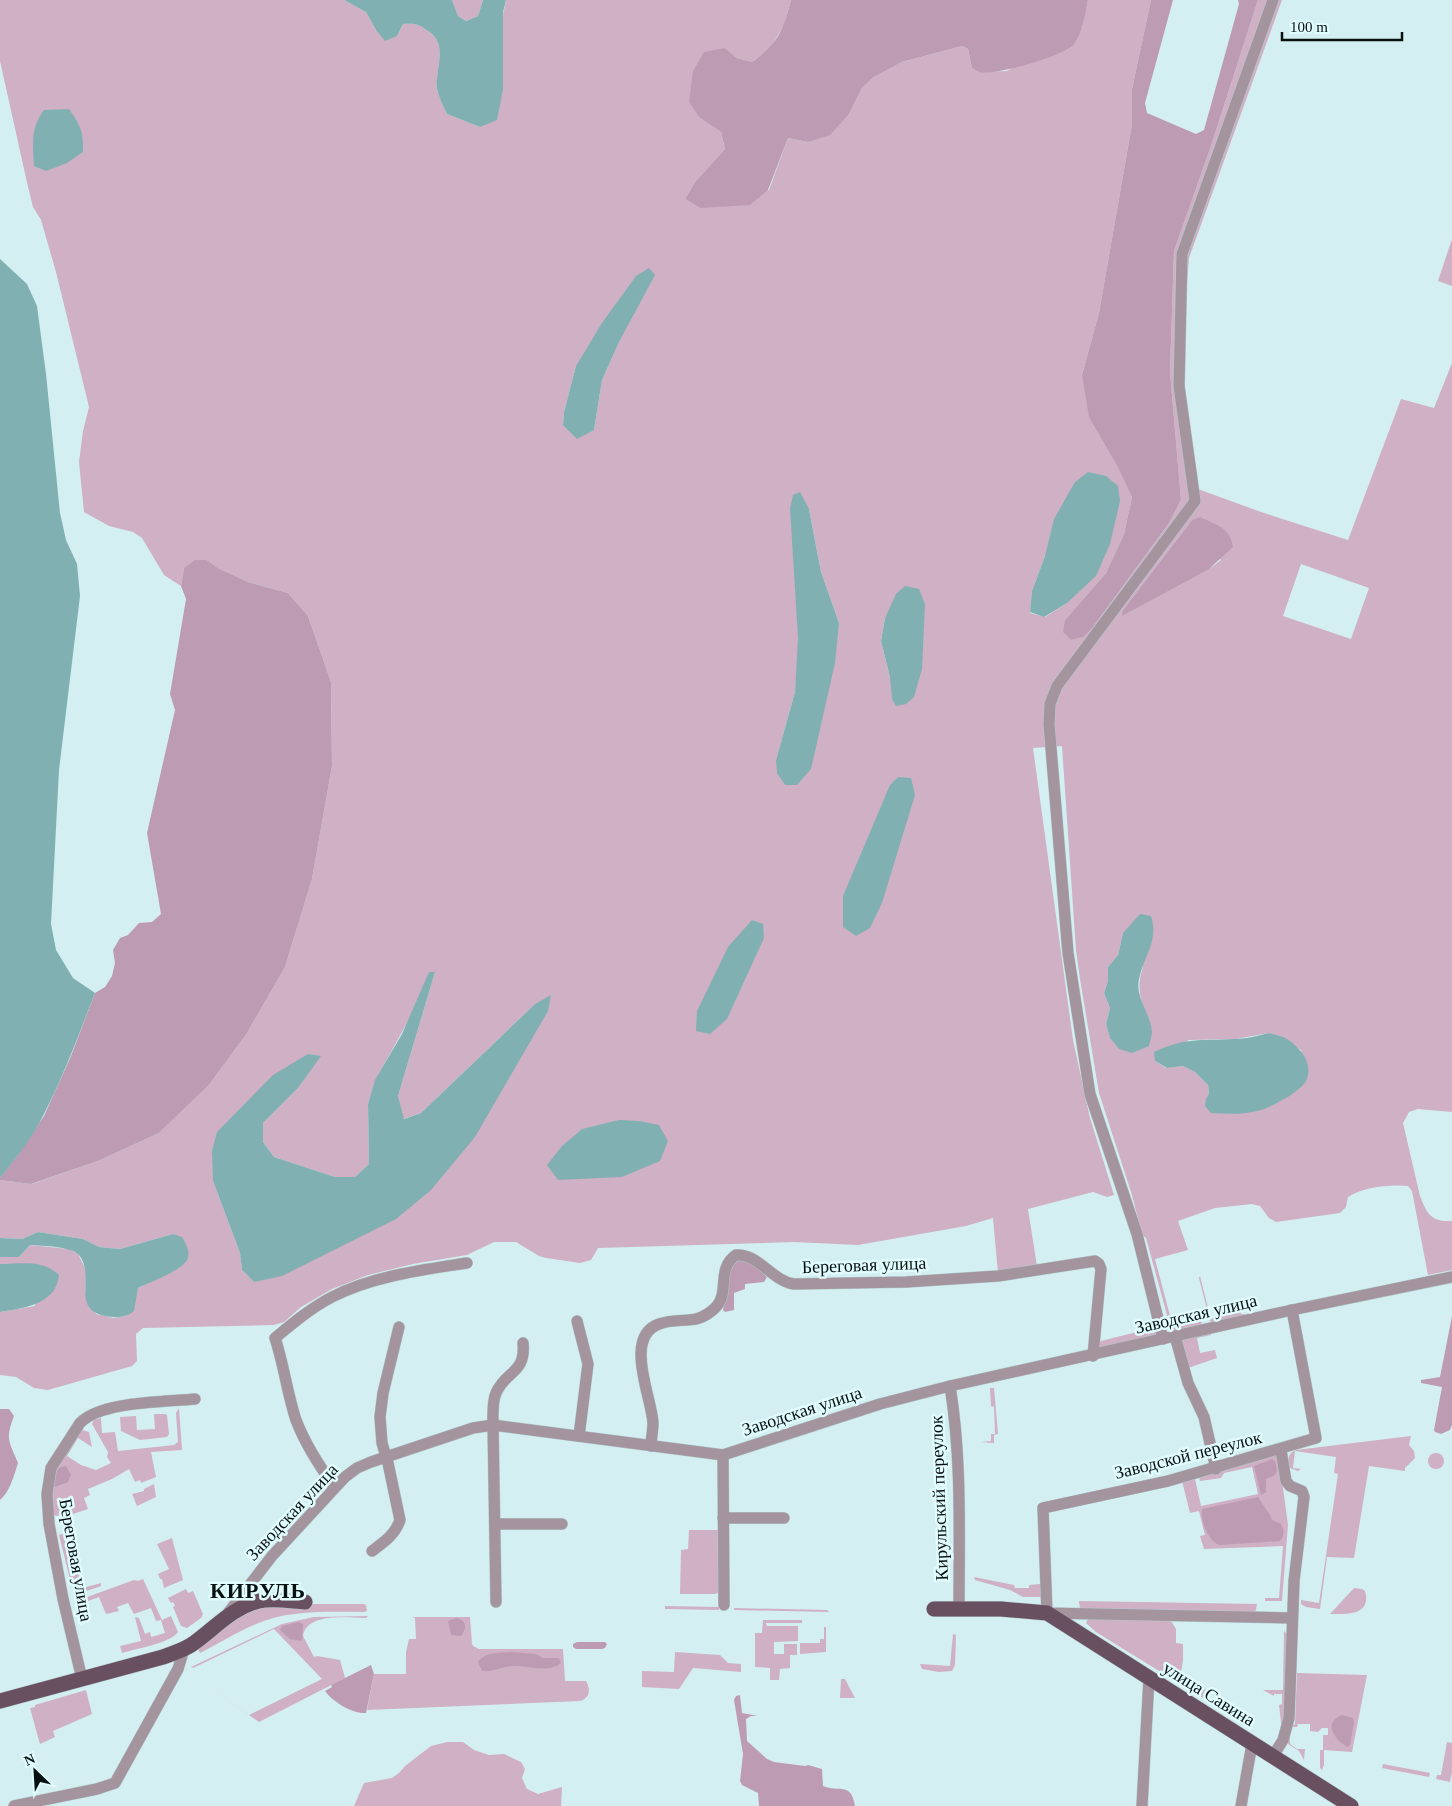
<svg xmlns="http://www.w3.org/2000/svg" width="1452" height="1806" font-family="Georgia,serif">
  <style>
    .green { fill: #cfb0c5; fill-rule: evenodd }
    .forest { fill: #bd9cb3 }
    .water { fill: #81b0b3 }
    .lines { fill: none; stroke-linecap: round; stroke-linejoin: round }
    .minor-casing { stroke: #b3cbcd; stroke-width: 12 }
    .major-casing { stroke: #b3cbcd; stroke-width: 16 }
    .minor { stroke: #a3949e; stroke-width: 11 }
    .major { stroke: #695061; stroke-width: 15 }
    .labels { text-anchor: middle; stroke-width: 5; stroke-linejoin: round; paint-order: stroke }
    .street-label { font-size: 18px; fill: #081112; stroke: #e1fcfe }
    .district-label { font-size: 22px; font-weight: bold; letter-spacing: 1px; fill: #081112; stroke: #e1fcfe }
  </style>
  <rect width="100%" height="100%" fill="#d4eff1"/>
  <g class="green">
    <path d="M 0,0 L 344,0 L 366,12 L 376,30 L 397,36 L 403,24 C 414,23 418,24 428,31 C 449,44 435,69 437,89 C 439,98 443,106 447,114 L 480,127 L 506,0 L 791,0 L 784,25 L 770,49 L 752,62 L 737,58 L 725,48 L 700,118 L 721,132 L 725,149 L 695,182 L 685,199 L 700,208 L 769,190 L 788,138 L 808,142 L 849,114 L 862,88 L 874,77 L 902,62 L 962,46 L 968,49 L 972,68 L 979,72 L 1007,71 L 1082,28 L 1088,0 L 1151,0 L 1132,89 L 1132,124 L 1099,313 L 1082,375 L 1132,497 L 1124,534 L 1106,573 L 1065,620 L 1093,627 L 1169,523 L 1181,500 L 1170,372 L 1174,251 L 1211,146 L 1258,0 L 1282,0 L 1189,258 L 1181,362 L 1198,489 L 1261,512 L 1348,540 L 1401,399 L 1434,408 L 1452,363 L 1452,1112 L 1418,1109 L 1409,1112 L 1403,1123 L 1420,1196 C 1427,1214 1431,1222 1452,1221 L 1452,1270 L 1428,1275 L 1412,1191 L 1408,1186 C 1390,1184 1363,1187 1348,1197 L 1346,1207 L 1340,1213 L 1276,1222 L 1269,1218 L 1260,1206 L 1252,1204 L 1215,1208 L 1178,1221 L 1188,1250 L 1155,1259 L 1173,1327 L 1201,1321 L 1202,1323 L 1199,1326 L 1176,1331 L 1170,1326 L 1146,1238 L 1142,1235 L 1132,1195 L 1099,1093 L 1080,979 L 1076,950 L 1062,746 L 1033,748 L 1073,1040 L 1090,1118 L 1114,1195 L 1107,1197 L 1093,1192 L 1028,1209 L 1037,1266 L 998,1273 L 993,1218 L 966,1226 L 858,1245 L 794,1242 L 598,1248 L 591,1260 L 580,1263 L 546,1258 L 539,1256 L 516,1242 L 494,1242 L 467,1255 L 413,1264 L 368,1275 L 332,1289 L 301,1307 L 284,1322 L 274,1325 L 143,1328 L 136,1334 L 137,1361 L 132,1366 L 48,1390 L 34,1388 L 16,1377 L 0,1375 L 0,1312 L 35,1306 L 36,1264 L 0,1264 L 0,1257 L 19,1257 L 30,1245 L 69,1249 L 78,1254 L 86,1270 L 85,1292 L 96,1314 L 114,1318 L 126,1316 L 138,1288 L 180,1267 L 173,1234 L 120,1249 L 99,1247 L 83,1239 L 38,1232 L 22,1239 L 0,1238 L 0,1180 L 32,1184 L 98,1161 L 159,1133 L 209,1085 L 247,1033 L 285,967 L 312,879 L 332,766 L 331,682 L 308,616 L 288,593 L 248,582 L 218,568 L 207,560 L 184,568 L 181,586 L 164,575 L 142,538 L 133,532 L 109,526 L 84,512 L 79,462 L 83,431 L 89,407 L 56,272 L 41,220 L 33,207 L 28,187 L 0,61 ZM 620,340 L 602,380 L 594,430 L 563,425 L 564,412 L 576,366 ZM 809,509 L 821,572 L 839,623 L 776,760 L 795,692 ZM 1192,520 L 1221,560 L 1208,570 L 1123,615 L 1123,610 ZM 1045,556 L 1067,603 L 1045,617 L 1030,613 L 1032,591 ZM 1301,564 L 1369,588 L 1351,639 L 1283,616 ZM 885,618 L 892,699 L 890,677 L 881,641 ZM 1123,933 L 1143,967 C 1134,991 1144,1007 1152,1031 L 1110,1038 L 1106,1024 L 1110,1008 L 1104,993 L 1108,981 L 1108,967 L 1118,955 ZM 435,972 L 398,1096 L 403,1119 L 421,1113 L 535,1004 L 551,996 L 254,1282 L 242,1270 L 240,1253 L 213,1181 L 320,1056 L 298,1088 L 263,1123 L 263,1142 L 274,1157 L 335,1177 L 354,1178 L 369,1164 L 368,1104 L 375,1081 ZM 1269,1033 L 1286,1039 L 1302,1051 L 1209,1094 L 1208,1085 L 1195,1072 L 1183,1066 L 1166,1068 L 1155,1061 L 1189,1040 L 1236,1039 Z"/>
    <polygon points="452,0 483,0 478,16 466,21 458,16"/>
    <polygon points="1452,239 1452,286 1438,281"/>
    <polygon points="1200,1276 1210,1316 1212,1318 1232,1313 1234,1306 1239,1304 1241,1314 1244,1314 1244,1316 1213,1323 1210,1321 1199,1278"/>
    <polygon points="1155,1326 1156,1333 1154,1336 1101,1348 1097,1342 1153,1328"/>
    <polygon points="1211,1332 1211,1335 1197,1338 1200,1353 1215,1350 1217,1358 1188,1368 1182,1342 1182,1339"/>
    <polygon points="990,1388 994,1388 998,1434 994,1435 994,1443 981,1442 991,1441 991,1434 995,1434 994,1407 991,1406"/>
    <polygon points="179,1408 182,1450 151,1452 156,1477 141,1483 140,1480 135,1482 129,1469 112,1479 88,1489 90,1495 84,1498 88,1509 64,1517 63,1515 56,1516 52,1514 52,1477 82,1430 89,1432 92,1447 78,1438 67,1456 81,1465 96,1470 111,1463 107,1457 108,1452 92,1424 94,1420 101,1418 102,1433 115,1432 118,1451 174,1445 178,1442 176,1413"/>
    <polygon points="154,1414 165,1414 167,1415 169,1434 167,1437 140,1440 121,1431 120,1417 136,1416 137,1430 155,1429"/>
    <path d="M 1411,1436 L 1409,1445 L 1414,1451 L 1415,1458 L 1405,1468 L 1405,1471 L 1369,1466 L 1354,1558 L 1327,1557 L 1320,1609 L 1306,1607 L 1301,1604 L 1301,1600 L 1319,1603 L 1338,1474 L 1334,1473 L 1336,1457 L 1295,1451 L 1293,1468 L 1301,1469 L 1298,1471 L 1290,1468 C 1288,1459 1287,1454 1296,1450 Z"/>
    <circle cx="1436" cy="1461" r="8"/>
    <polygon points="1277,1454 1279,1458 1288,1525 1282,1601 1265,1601 1265,1598 1279,1598 1283,1546 1204,1549 1200,1536 1205,1535 1199,1511 1190,1513 1182,1481 1195,1479 1201,1506 1258,1494 1252,1467 1224,1473 1221,1478 1200,1481 1199,1477"/>
    <polygon points="154,1484 156,1497 137,1506 132,1494 144,1491 144,1489"/>
    <polygon points="689,1530 719,1530 719,1588 718,1593 715,1594 680,1594 681,1550 688,1549"/>
    <path d="M 67,1532 L 83,1588 L 101,1583 L 101,1586 C 89,1590 79,1596 71,1583 L 59,1535 Z"/>
    <polygon points="172,1538 183,1580 164,1588 162,1579 160,1579 158,1574 169,1569 157,1544"/>
    <polygon points="974,1577 1014,1585 1015,1588 1029,1588 1029,1585 1040,1584 1041,1597 1023,1597 1010,1590 975,1580"/>
    <path d="M 143,1579 L 162,1620 L 171,1616 L 178,1632 C 171,1643 135,1649 122,1653 L 120,1646 L 141,1641 L 135,1617 L 139,1618 L 145,1634 L 150,1632 L 151,1637 L 165,1633 L 161,1620 L 156,1621 L 151,1608 L 134,1614 L 128,1603 L 117,1607 L 119,1611 L 106,1614 L 99,1597 L 83,1603 L 84,1615 L 80,1617 L 77,1614 L 76,1602 L 79,1600 L 134,1580 L 138,1581 Z"/>
    <path d="M 1354,1588 L 1362,1589 L 1365,1591 C 1372,1616 1346,1614 1330,1614 Z"/>
    <polygon points="186,1589 188,1593 193,1591 203,1614 201,1618 187,1628 181,1626 173,1607 175,1606 173,1602 171,1603 168,1598"/>
    <polygon points="1079,1601 1257,1604 1256,1610 1254,1613 1080,1609"/>
    <path d="M 306,1604 L 364,1604 L 366,1605 L 367,1611 L 364,1612 C 332,1612 298,1610 267,1620 C 247,1626 220,1643 200,1653 L 196,1644 L 249,1609 Z"/>
    <polygon points="665,1606 719,1607 719,1610 665,1609"/>
    <polygon points="734,1608 827,1610 829,1612 734,1610"/>
    <path d="M 368,1616 L 366,1618 C 348,1618 307,1612 303,1636 L 314,1657 L 317,1656 L 340,1660 L 345,1678 L 259,1722 L 187,1672 L 249,1715 L 322,1679 L 274,1629 L 193,1668 L 191,1667 L 282,1624 L 314,1617 Z"/>
    <path d="M 412,1617 L 470,1617 L 472,1644 L 473,1646 L 479,1649 L 563,1649 L 565,1681 L 586,1681 C 591,1689 590,1698 580,1701 L 367,1710 L 374,1674 L 406,1674 L 406,1652 L 409,1639 L 416,1639 L 415,1618 Z"/>
    <polygon points="1088,1619 1171,1621 1176,1629 1176,1643 1183,1644 1183,1661 1179,1682 1199,1689 1211,1690 1206,1698 1201,1697 1096,1632 1086,1623"/>
    <polygon points="763,1620 802,1620 802,1623 766,1623 767,1626 798,1626 798,1641 774,1642 774,1654 784,1654 784,1644 797,1644 797,1655 790,1655 790,1668 780,1669 779,1680 770,1680 770,1668 755,1667 755,1633 762,1633"/>
    <polygon points="824,1627 826,1627 826,1652 800,1654 800,1643 820,1643 820,1639 824,1639"/>
    <polygon points="1284,1631 1287,1634 1283,1724 1281,1723 1279,1705 1282,1704 1282,1694 1274,1694 1274,1696 1263,1690 1283,1690"/>
    <polygon points="953,1634 956,1635 955,1665 952,1671 939,1672 922,1669 920,1664 950,1666"/>
    <polygon points="675,1652 720,1655 728,1663 741,1664 741,1672 693,1668 679,1689 642,1687 642,1671 674,1672"/>
    <polygon points="1297,1673 1367,1675 1352,1752 1324,1750 1324,1765 1322,1770 1320,1768 1320,1750 1323,1750 1323,1735 1328,1735 1328,1728 1322,1728 1318,1732 1310,1731 1310,1724 1298,1724 1297,1727 1290,1727 1290,1744 1297,1749 1305,1749 1304,1760 1299,1751 1288,1744 1288,1728 1295,1724"/>
    <polygon points="841,1679 845,1679 855,1698 840,1698"/>
    <polygon points="86,1690 92,1714 53,1731 55,1737 40,1744 30,1708 35,1707 35,1705"/>
    <polygon points="447,1742 463,1742 474,1750 489,1755 504,1754 521,1762 525,1769 522,1778 527,1789 538,1794 562,1787 561,1806 354,1806 364,1783 392,1778 399,1773 405,1766 431,1746"/>
    <polygon points="1447,1742 1452,1743 1452,1772 1450,1782 1436,1779 1437,1775 1441,1775"/>
    <polygon points="1383,1764 1430,1773 1429,1777 1382,1768"/>
  </g>
  <g class="forest">
    <path d="M 791,0 L 1088,0 C 1085,15 1083,31 1074,44 C 1065,56 994,76 979,72 C 977,71 975,70 972,68 L 968,49 L 962,46 L 902,62 L 874,77 L 862,88 L 849,114 L 830,135 L 808,142 L 788,138 L 768,190 L 750,205 L 700,208 L 685,199 L 695,182 L 725,149 L 721,132 L 700,118 L 689,102 L 693,71 L 704,52 L 725,48 L 737,58 L 752,62 C 779,43 783,30 791,0 Z"/>
    <polygon points="1151,0 1173,0 1145,103 1147,113 1196,134 1204,130 1239,4 1238,0 1258,0 1211,146 1174,251 1170,372 1181,500 1169,523 1093,627 1083,637 1071,640 1063,632 1065,620 1106,573 1124,534 1132,497 1118,467 1089,417 1082,375 1099,313 1132,124 1132,89"/>
    <path d="M 1200,517 C 1216,525 1230,527 1233,547 L 1208,570 L 1122,616 L 1123,610 L 1192,520 Z"/>
    <polygon points="195,560 207,560 218,568 248,582 288,593 308,616 331,682 332,766 312,879 285,967 247,1033 209,1085 159,1133 98,1161 31,1184 0,1180 0,1178 17,1156 44,1116 71,1056 95,993 105,987 112,976 115,963 113,950 120,938 128,935 139,923 152,922 161,914 147,833 175,710 170,694 186,599 181,586 184,568"/>
    <polygon points="735,1259 749,1261 767,1277 764,1282 745,1284 745,1289 734,1293 734,1310 725,1312 723,1310 728,1282 727,1279"/>
    <polygon points="1452,1316 1452,1425 1450,1430 1441,1434 1435,1432 1434,1430 1442,1387 1421,1383 1421,1380 1440,1377"/>
    <path d="M 0,1409 L 9,1409 L 14,1416 C 5,1439 9,1441 18,1463 C 14,1475 10,1492 0,1500 Z"/>
    <polygon points="1272,1459 1275,1461 1277,1470 1275,1475 1266,1479 1266,1492 1261,1495 1254,1466"/>
    <path d="M 66,1466 L 71,1475 L 68,1482 L 55,1487 L 52,1483 C 54,1475 57,1466 66,1466 Z"/>
    <path d="M 1258,1497 L 1270,1515 L 1272,1520 L 1281,1524 C 1284,1530 1285,1535 1280,1541 L 1220,1545 C 1208,1542 1200,1520 1202,1509 Z"/>
    <path d="M 456,1618 C 467,1620 467,1628 461,1636 L 451,1635 L 448,1621 Z"/>
    <polygon points="299,1622 303,1624 302,1640 301,1641 290,1639 280,1630 282,1626"/>
    <polygon points="577,1642 605,1642 607,1644 605,1648 602,1649 576,1649 573,1647 573,1644"/>
    <path d="M 510,1652 L 536,1654 L 543,1658 L 559,1658 L 561,1663 C 548,1674 528,1665 513,1666 C 504,1666 489,1673 482,1671 L 478,1662 C 485,1652 499,1653 510,1652 Z"/>
    <path d="M 371,1665 L 374,1674 L 366,1713 C 352,1714 333,1702 325,1691 L 332,1687 L 331,1685 Z"/>
    <path d="M 740,1695 L 742,1713 L 758,1716 L 751,1716 L 746,1719 L 747,1741 L 767,1759 L 774,1762 L 805,1766 L 808,1765 L 822,1769 L 823,1786 C 839,1793 851,1781 855,1806 L 759,1806 L 758,1793 L 742,1785 L 740,1781 L 743,1754 L 734,1700 L 736,1696 Z"/>
    <path d="M 1342,1715 L 1353,1718 L 1354,1722 L 1350,1745 L 1348,1747 C 1335,1741 1322,1722 1342,1715 Z"/>
  </g>
  <g class="water">
    <path d="M 344,0 L 452,0 L 458,16 L 466,21 L 478,16 L 483,0 L 506,0 L 503,12 L 503,89 L 497,120 L 480,127 L 447,114 C 443,106 439,98 437,89 C 435,69 449,44 428,31 C 418,24 415,23 403,24 L 397,36 L 385,41 L 376,30 L 366,12 Z"/>
    <path d="M 69,109 C 80,124 84,133 83,152 L 67,163 L 46,171 L 34,166 C 33,144 30,129 44,110 Z"/>
    <path d="M 0,259 L 27,284 L 37,306 L 46,374 L 60,513 L 66,540 L 77,564 L 80,596 L 59,770 L 51,924 L 56,950 L 73,978 L 95,993 C 79,1034 64,1075 44,1114 C 33,1137 16,1158 0,1178 Z"/>
    <polygon points="649,268 655,275 620,340 602,380 594,430 577,439 563,425 564,412 576,366 602,323 636,276"/>
    <polygon points="1088,472 1106,476 1118,486 1120,501 1110,544 1096,576 1067,603 1044,617 1030,612 1032,591 1045,556 1054,519 1075,482"/>
    <polygon points="800,492 809,509 821,572 839,623 835,663 811,769 797,785 785,785 777,773 776,760 795,692 798,638 790,508 793,495"/>
    <polygon points="905,586 919,589 925,604 922,669 914,697 906,704 896,706 892,699 890,677 881,641 885,618 896,594"/>
    <polygon points="898,777 911,778 915,795 882,903 870,928 856,936 843,927 843,896 890,785"/>
    <path d="M 1140,914 L 1151,916 C 1159,942 1144,955 1139,979 C 1135,997 1150,1013 1152,1031 C 1152,1035 1150,1042 1149,1046 L 1132,1053 L 1119,1049 L 1110,1038 L 1106,1024 L 1110,1008 L 1104,993 L 1108,981 L 1108,967 L 1118,955 L 1123,933 Z"/>
    <polygon points="752,920 763,924 764,938 727,1019 710,1034 696,1031 697,1011 728,947"/>
    <polygon points="429,972 435,972 398,1096 404,1119 421,1113 535,1004 551,995 548,1011 475,1137 431,1190 396,1219 282,1276 254,1282 242,1270 240,1253 213,1181 212,1151 217,1132 273,1075 308,1054 321,1056 298,1088 263,1123 263,1142 274,1157 335,1177 355,1177 369,1164 368,1104 375,1080 402,1034"/>
    <path d="M 1269,1033 C 1275,1035 1282,1036 1287,1039 C 1301,1048 1314,1064 1306,1081 C 1300,1092 1273,1106 1261,1110 C 1244,1115 1228,1114 1211,1113 L 1205,1106 L 1206,1099 L 1209,1094 L 1208,1085 L 1195,1072 L 1183,1066 L 1167,1068 L 1155,1061 L 1154,1052 C 1185,1037 1201,1041 1234,1039 C 1245,1039 1257,1036 1269,1033 Z"/>
    <polygon points="619,1120 639,1121 659,1125 668,1141 660,1161 622,1177 558,1180 547,1165 562,1146 582,1129"/>
    <path d="M 38,1232 L 83,1239 L 99,1247 L 120,1249 L 173,1234 L 182,1237 C 186,1244 191,1252 187,1260 C 181,1271 150,1282 138,1288 L 134,1311 C 125,1318 117,1318 105,1316 C 70,1308 96,1276 79,1255 C 71,1246 42,1246 30,1245 L 19,1257 L 0,1257 L 0,1238 L 22,1239 Z"/>
    <path d="M 0,1264 C 22,1264 42,1259 59,1275 C 56,1305 23,1308 0,1312 Z"/>
  </g>
  <g class="lines">
    <defs>
      <g id="minor">
        <polyline points="577,1321 588,1364 579,1436"/>
        <polyline points="1175,1336 1188,1383 1204,1417 1216,1469"/>
        <polyline points="1163,1339 1137,1234 1090,1094 1068,953 1049,724 1050,704 1057,686 1195,501 1179,386 1182,254 1273,0"/>
        <path d="M 950,1386 C 962,1459 959,1535 959,1609"/>
        <path d="M 651,1446 C 651,1439 653,1431 653,1423 C 652,1398 623,1337 659,1324 C 682,1316 696,1327 716,1307 C 730,1292 716,1269 736,1255 C 758,1253 772,1281 794,1284 L 906,1282 L 998,1276 L 1095,1261 L 1099,1264 L 1101,1269 L 1093,1356"/>
        <polyline points="723,1455 724,1605"/>
        <path d="M 334,1487 C 320,1466 305,1444 296,1420 C 287,1393 284,1365 275,1338 C 293,1323 311,1308 332,1297 C 373,1276 422,1270 467,1263"/>
        <polyline points="723,1518 784,1518"/>
        <polyline points="495,1524 562,1524"/>
        <path d="M 372,1551 C 384,1542 395,1535 400,1520 L 388,1463 L 382,1443 L 380,1417 L 383,1393 L 399,1327"/>
        <path d="M 496,1602 L 493,1425 C 493,1415 492,1402 496,1393 C 506,1370 526,1374 523,1343"/>
        <polyline points="228,1613 272,1556 345,1477 357,1468 371,1462 473,1428 493,1425 723,1455 880,1404 950,1386 1292,1310 1452,1277"/>
        <polyline points="1292,1618 1047,1613 1043,1508 1168,1481 1316,1438 1292,1310"/>
        <path d="M 82,1679 L 63,1599 L 49,1524 L 47,1494 L 51,1468 L 80,1423 C 101,1401 165,1402 195,1399"/>
        <polyline points="1273,1756 1283,1740 1289,1718 1294,1581 1304,1497 1302,1491 1290,1486 1286,1481 1281,1450"/>
        <polyline points="14,1806 97,1789 115,1783 178,1669 184,1649"/>
        <polyline points="1142,1806 1149,1678"/>
        <polyline points="1241,1806 1252,1744"/>
      </g>
      <g id="major">
        <polyline points="934,1609 1001,1609 1047,1613 1351,1806"/>
        <path d="M 0,1701 L 163,1657 C 173,1653 185,1650 194,1643 C 215,1628 233,1607 259,1601 C 273,1598 290,1601 305,1602"/>
      </g>
    </defs>
    <use href="#minor" class="minor-casing"/>
    <use href="#major" class="major-casing"/>
    <use href="#minor" class="minor"/>
    <use href="#major" class="major"/>
  </g>
  <g class="labels">
    <g class="street-label">
      <text transform="translate(864 1265) rotate(-2)" y="6">Береговая улица</text>
      <text transform="translate(1196 1314) rotate(-13)" y="6">Заводская улица</text>
      <text transform="translate(802 1411) rotate(-18)" y="6">Заводская улица</text>
      <text transform="translate(1188 1455) rotate(-14)" y="6">Заводской переулок</text>
      <text transform="translate(939 1498) rotate(-92)" y="6">Кирульский переулок</text>
      <text transform="translate(292 1512) rotate(-47)" y="6">Заводская улица</text>
      <text transform="translate(76 1560) rotate(80)" y="6">Береговая улица</text>
      <text transform="translate(1209 1694) rotate(32)" y="6">улица Савина</text>
    </g>
    <g class="district-label">
      <text x="258" y="1598">КИРУЛЬ</text>
    </g>
  </g>
  <g transform="translate(35 1771) rotate(335)" stroke="#e1fcfe" stroke-width="4" paint-order="stroke">
  <path d="M0-4L9 19L0 12L-9 19Z" fill="#081112"/>
  <text y="-8" font-size="14" font-weight="bold" text-anchor="middle" fill="#081112">N</text>
  </g>
  <path d="M1282 32v8h120v-8" fill="none" stroke="#081112" stroke-width="2.5"/>
  <text x="1290" y="32" font-size="15" fill="#081112" stroke="#e1fcfe" stroke-width="4" paint-order="stroke">100 m</text>
</svg>
